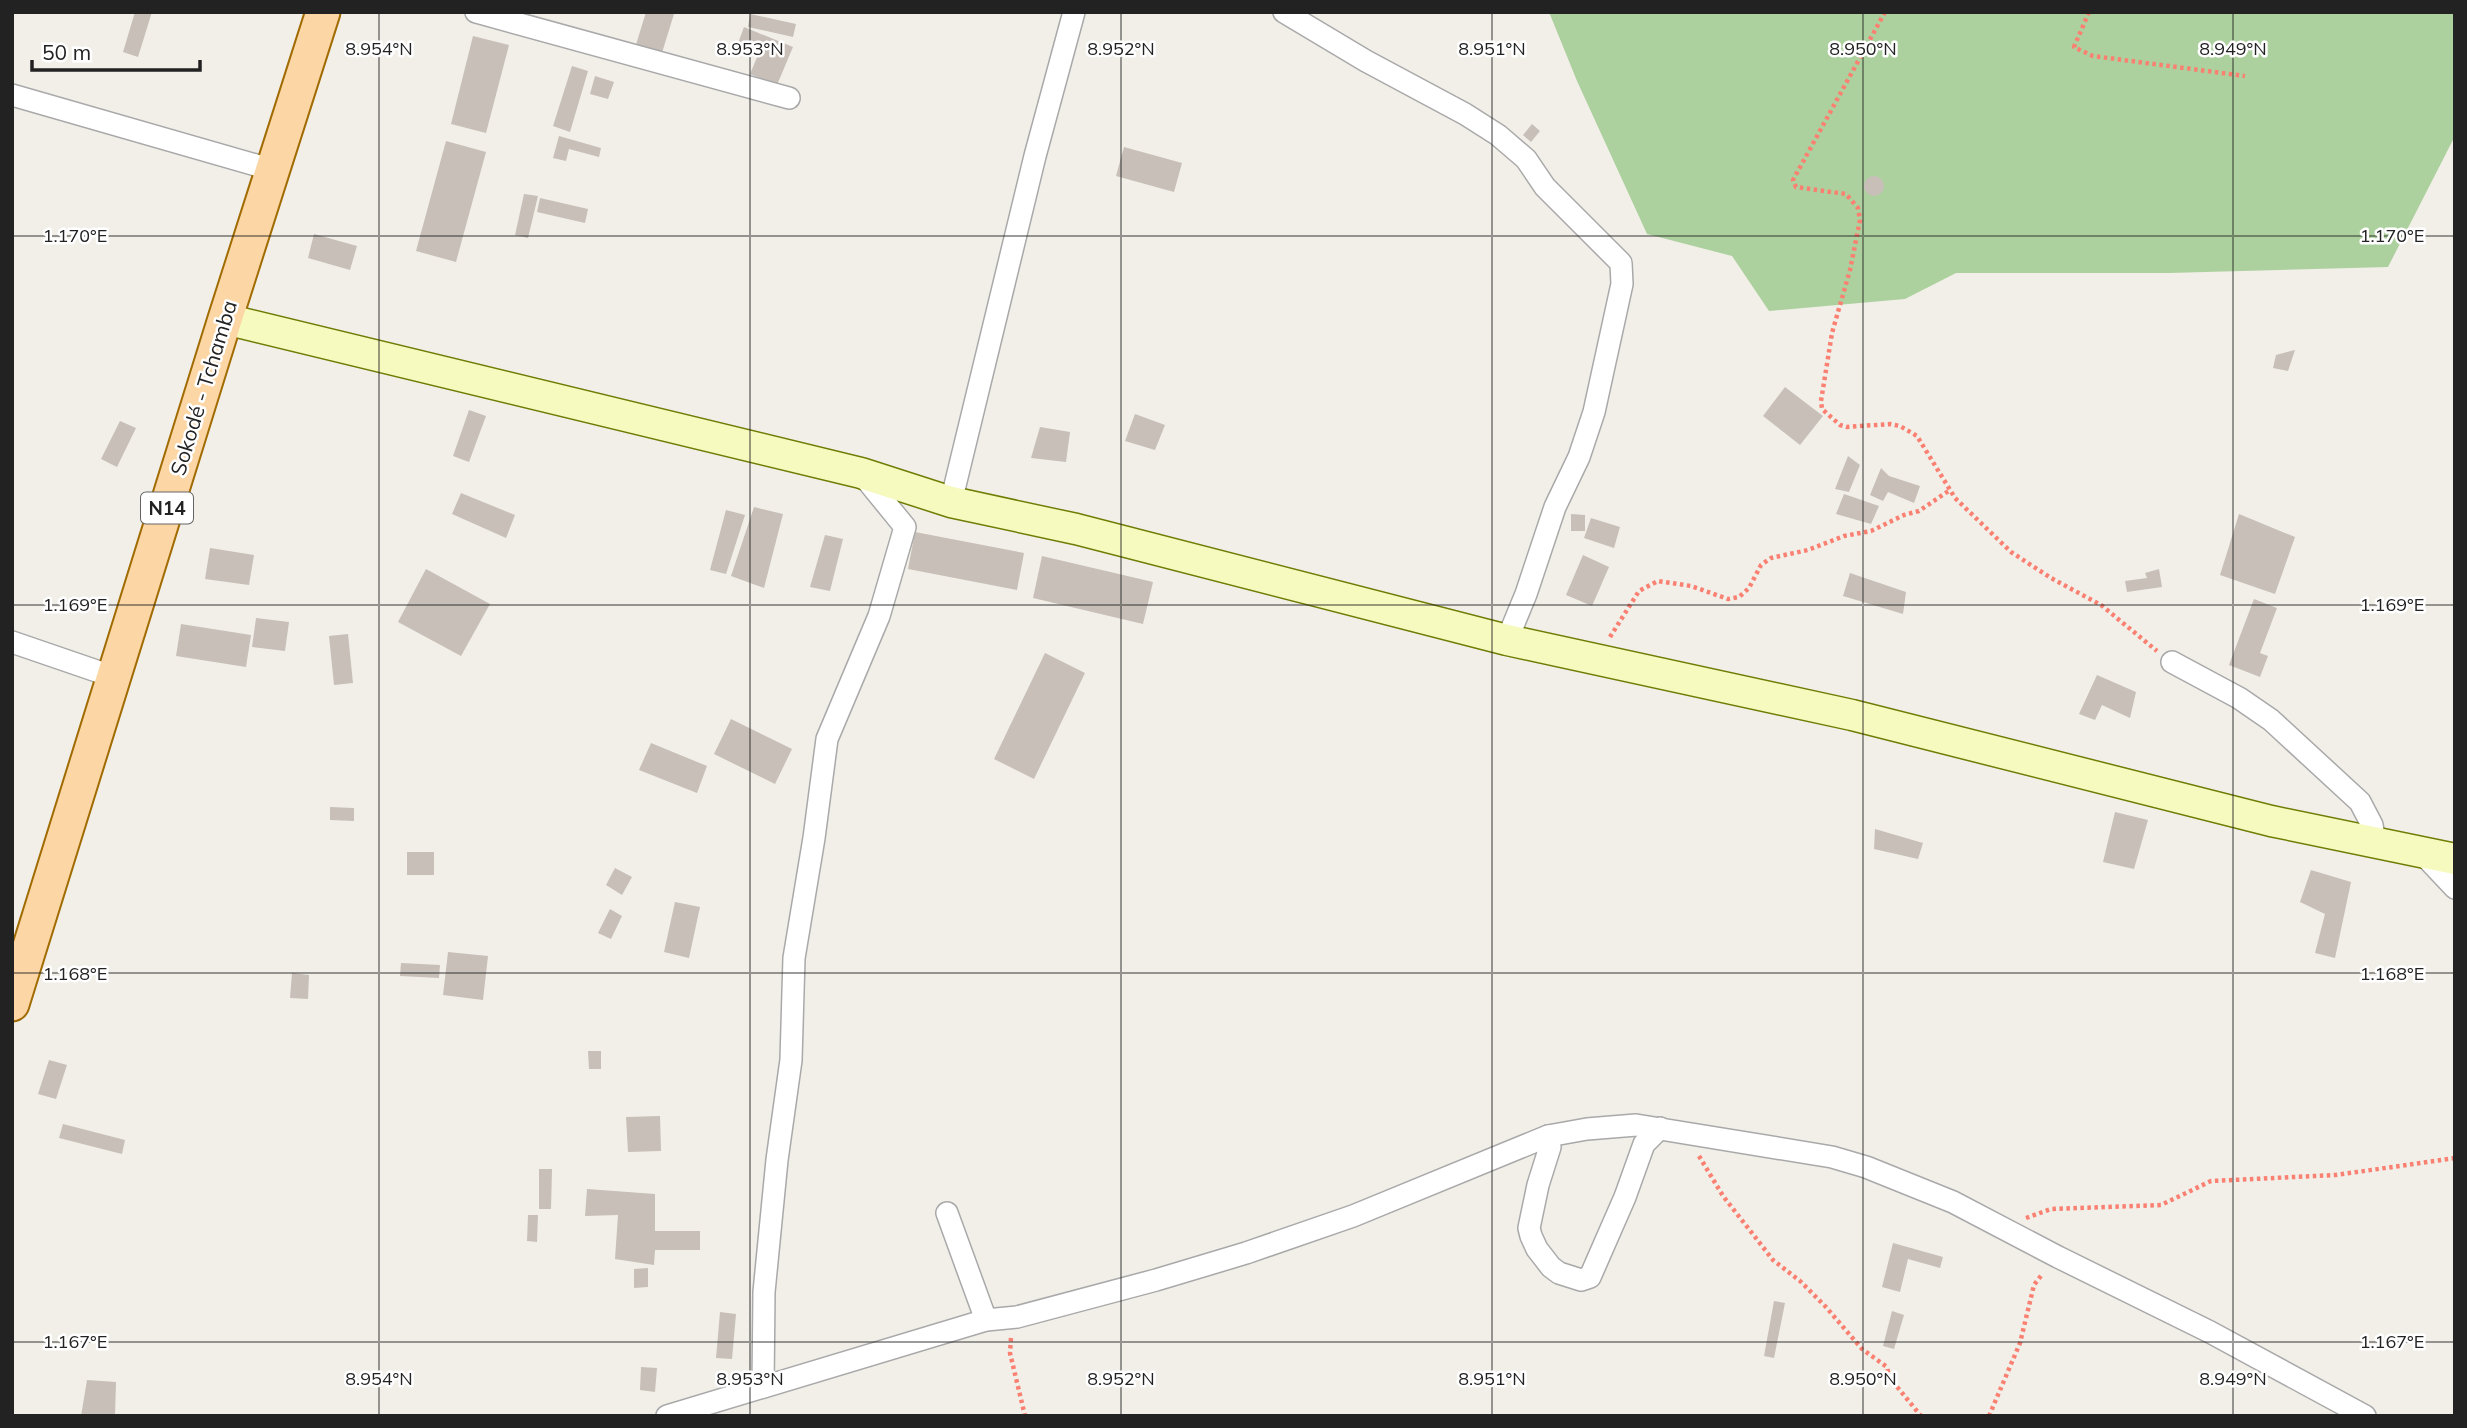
<svg xmlns="http://www.w3.org/2000/svg" width="2467" height="1428" font-family="Mulish,sans-serif">
  <style>
    .forest { fill: #add19e }
    .building { fill: #c7bfb8 }
    .lines { fill: none; stroke-linecap: round; stroke-linejoin: round }
    .street-casing { stroke: #a9a9a9; stroke-width: 24 }
    .secondary-casing { stroke: #707d05; stroke-width: 33 }
    .primary-casing { stroke: #a06b00; stroke-width: 37 }
    .path { stroke: #fa8072; stroke-width: 4.5; stroke-dasharray: 3.5 3.5; stroke-linecap: butt }
    .street { stroke: #fff; stroke-width: 21 }
    .secondary { stroke: #f7fabf; stroke-width: 30 }
    .primary { stroke: #fcd6a4; stroke-width: 33 }
    .ticks { fill: none; stroke: #222; stroke-width: 2; stroke-opacity: 0.45 }
    .labels { text-anchor: middle; stroke-width: 5; stroke-linejoin: round; paint-order: stroke }
    .shield { fill: #fff; stroke: #646464; stroke-width: 2 }
    .shield-label { font-size: 19px; font-weight: bold; fill: #222 }
    .street-label { font-size: 21px; fill: #222; stroke: #fff }
    .ticks-label { font-size: 18px; text-anchor: middle; fill: #222; stroke: #fff; stroke-width: 5; stroke-linejoin: round; paint-order: stroke }
  </style>
  <rect width="100%" height="100%" fill="#f2efe9"/>
  <polygon class="forest" points="1549,12 2455,12 2455,136 2388,267 2169,273 1956,273 1905,299 1769,311 1732,256 1647,234 1577,81"/>
  <g class="building">
    <polygon points="135,12 152,12 138,57 123,52"/>
    <polygon points="646,12 674,14 661,56 635,48"/>
    <polygon points="750,14 796,24 793,37 748,27"/>
    <polygon points="744,27 793,47 777,85 750,74 758,55 737,46"/>
    <polygon points="473,36 509,45 486,133 451,124"/>
    <polygon points="572,66 588,71 570,132 553,126"/>
    <polygon points="595,76 614,82 608,99 590,94"/>
    <polygon points="1532,124 1540,131 1531,142 1523,135"/>
    <polygon points="559,136 601,148 599,157 569,149 566,161 553,158"/>
    <polygon points="446,141 486,152 456,262 416,251"/>
    <polygon points="1124,147 1182,163 1174,192 1116,176"/>
    <circle cx="1874" cy="186" r="10"/>
    <polygon points="524,194 538,196 528,238 515,235"/>
    <polygon points="540,198 588,209 585,223 537,212"/>
    <polygon points="314,234 357,246 350,270 308,258"/>
    <polygon points="2295,350 2288,371 2273,368 2276,355"/>
    <polygon points="1785,387 1823,416 1800,445 1763,416"/>
    <polygon points="469,410 486,416 469,462 453,456"/>
    <polygon points="1135,414 1165,425 1155,450 1125,441"/>
    <polygon points="120,421 136,428 117,467 101,459"/>
    <polygon points="1040,427 1070,432 1066,462 1031,458"/>
    <polygon points="1848,456 1860,465 1849,492 1835,489"/>
    <polygon points="1881,468 1889,476 1920,486 1914,503 1888,492 1883,501 1870,495"/>
    <polygon points="461,493 515,515 506,538 452,514"/>
    <polygon points="1844,494 1879,506 1871,524 1836,514"/>
    <polygon points="754,507 783,514 764,588 731,576"/>
    <polygon points="726,510 745,515 726,574 710,570"/>
    <polygon points="1571,514 1585,515 1585,531 1571,531"/>
    <polygon points="2239,514 2295,537 2275,594 2220,575"/>
    <polygon points="1591,518 1620,527 1614,548 1584,538"/>
    <polygon points="915,532 1024,553 1017,590 908,569"/>
    <polygon points="825,535 843,539 830,591 810,587"/>
    <polygon points="210,548 254,555 249,585 205,579"/>
    <polygon points="1583,555 1609,567 1592,606 1566,595"/>
    <polygon points="1042,556 1153,582 1143,624 1033,598"/>
    <polygon points="426,569 490,604 461,656 398,622"/>
    <polygon points="2159,569 2162,587 2127,592 2125,581 2147,578 2145,573"/>
    <polygon points="1850,573 1906,592 1903,614 1843,596"/>
    <polygon points="2254,599 2277,608 2260,653 2268,656 2260,677 2229,665"/>
    <polygon points="256,618 289,622 285,651 252,647"/>
    <polygon points="181,624 251,635 246,667 176,656"/>
    <polygon points="348,634 353,683 334,685 329,636"/>
    <polygon points="1045,653 1085,673 1034,779 994,759"/>
    <polygon points="2097,675 2136,692 2130,718 2102,705 2095,720 2079,714"/>
    <polygon points="731,719 792,749 775,784 714,754"/>
    <polygon points="651,743 707,766 697,793 639,770"/>
    <polygon points="330,807 354,808 354,821 330,820"/>
    <polygon points="2115,812 2148,820 2134,869 2103,862"/>
    <polygon points="1875,829 1923,843 1918,859 1874,849"/>
    <rect x="407" y="852" width="27" height="23"/>
    <polygon points="615,868 632,877 622,895 606,885"/>
    <polygon points="2311,870 2351,882 2335,958 2315,953 2325,914 2300,902"/>
    <polygon points="675,902 700,907 689,958 664,952"/>
    <polygon points="610,909 622,916 611,939 598,933"/>
    <polygon points="448,952 488,956 483,1000 443,995"/>
    <polygon points="401,963 440,965 439,978 400,976"/>
    <polygon points="292,973 309,975 308,999 290,998"/>
    <polygon points="588,1051 601,1051 601,1069 589,1069"/>
    <polygon points="49,1060 67,1065 56,1099 38,1094"/>
    <polygon points="660,1116 661,1151 628,1152 626,1117"/>
    <polygon points="63,1124 125,1140 122,1154 59,1138"/>
    <polygon points="539,1169 552,1169 551,1209 539,1209"/>
    <polygon points="587,1189 655,1194 655,1231 700,1231 700,1250 655,1250 654,1265 615,1259 618,1215 585,1216"/>
    <polygon points="528,1215 538,1215 537,1242 527,1241"/>
    <polygon points="1893,1243 1943,1257 1940,1268 1908,1259 1900,1292 1882,1287"/>
    <polygon points="648,1268 648,1287 634,1288 634,1269"/>
    <polygon points="1774,1301 1785,1303 1774,1358 1764,1356"/>
    <polygon points="1892,1311 1904,1315 1894,1349 1883,1346"/>
    <polygon points="720,1312 736,1314 732,1359 716,1358"/>
    <polygon points="641,1367 657,1368 655,1392 640,1390"/>
    <polygon points="87,1380 116,1382 115,1416 81,1416"/>
  </g>
  <g class="lines">
    <defs>
      <g id="street">
        <polyline points="476,12 789,98"/>
        <polyline points="1284,12 1366,61 1465,114 1498,135 1526,159 1545,187 1621,263 1622,284 1594,412 1579,457 1555,507 1526,594 1507,640"/>
        <polyline points="12,95 273,170"/>
        <polyline points="951,502 1035,156 1074,12"/>
        <polyline points="12,642 114,677"/>
        <polyline points="2172,662 2239,698 2271,720 2360,802 2372,825 2375,842"/>
        <polyline points="2421,852 2455,888"/>
        <polyline points="1548,1136 1550,1147 1538,1185 1529,1228 1531,1236 1537,1249 1551,1267 1559,1273 1581,1280 1590,1277 1625,1197 1644,1144 1660,1128"/>
        <polyline points="947,1213 986,1320"/>
        <polyline points="763,1387 764,1292 777,1160 791,1060 794,958 814,838 827,739 879,616 905,527 861,473"/>
        <polyline points="667,1416 986,1320 1017,1317 1156,1280 1246,1253 1353,1216 1548,1136 1587,1129 1636,1125 1832,1157 1866,1167 1953,1202 2058,1257 2210,1332 2365,1416"/>
      </g>
      <polyline id="secondary" points="225,319 861,473 951,502 1076,529 1507,640 1852,715 2271,821 2455,859"/>
      <polyline id="primary" points="12,1004 225,319 323,12"/>
    </defs>
    <use href="#street" class="street-casing"/>
    <use href="#secondary" class="secondary-casing"/>
    <use href="#primary" class="primary-casing"/>
    <g class="path">
      <polyline points="1885,12 1793,180 1796,187 1846,194 1858,208 1860,220 1850,270 1832,333 1821,401 1822,409 1840,425 1847,427 1890,424 1900,426 1917,436 1955,498 2011,552 2051,578 2101,605 2157,651"/>
      <polyline points="2089,12 2074,47 2093,56 2245,76"/>
      <polyline points="1610,637 1639,591 1658,581 1691,586 1728,599 1739,597 1749,588 1761,565 1771,558 1808,550 1844,536 1871,531 1904,515 1919,511 1950,490"/>
      <polyline points="1699,1156 1723,1196 1773,1260 1800,1281 1825,1306 1862,1349 1887,1367 1889,1377 1921,1416"/>
      <polyline points="2026,1218 2051,1209 2161,1205 2211,1181 2336,1175 2455,1158"/>
      <polyline points="1011,1338 1010,1353 1025,1416"/>
      <polyline points="1989,1416 2020,1343 2034,1285 2043,1273"/>
    </g>
    <use href="#street" class="street"/>
    <use href="#secondary" class="secondary"/>
    <use href="#primary" class="primary"/>
  </g>
  <path class="ticks" d="M 379,12 L 379,1416M 750,12 L 750,1416M 1121,12 L 1121,1416M 1492,12 L 1492,1416M 1863,12 L 1863,1416M 2233,12 L 2233,1416M 12,236 L 2455,236M 12,605 L 2455,605M 12,973 L 2455,973M 12,1342 L 2455,1342"/>
  <g class="labels">
    <rect class="shield" x="141" y="492.5" width="52" height="31" rx="5"/>
    <g class="shield-label">
      <text x="167" y="515">N14</text>
    </g>
    <g class="street-label">
      <text transform="translate(204 388) rotate(-73)" y="7">Sokodé - Tchamba</text>
    </g>
  </g>
  <g class="ticks-label">
    <text x="379" y="55">8.954°N</text>
    <text x="750" y="55">8.953°N</text>
    <text x="1121" y="55">8.952°N</text>
    <text x="1492" y="55">8.951°N</text>
    <text x="1863" y="55">8.950°N</text>
    <text x="2233" y="55">8.949°N</text>
    <text x="2392" y="242">1.170°E</text>
    <text x="75" y="242">1.170°E</text>
    <text x="2392" y="611">1.169°E</text>
    <text x="75" y="611">1.169°E</text>
    <text x="2392" y="980">1.168°E</text>
    <text x="75" y="980">1.168°E</text>
    <text x="2392" y="1348">1.167°E</text>
    <text x="75" y="1348">1.167°E</text>
    <text x="379" y="1385">8.954°N</text>
    <text x="750" y="1385">8.953°N</text>
    <text x="1121" y="1385">8.952°N</text>
    <text x="1492" y="1385">8.951°N</text>
    <text x="1863" y="1385">8.950°N</text>
    <text x="2233" y="1385">8.949°N</text>
  </g>
  <rect width="2467" height="1428" fill="none" stroke="#222222" stroke-width="28"/>
  <path d="M32 60v10h168v-10" fill="none" stroke="#222222" stroke-width="3.5"/>
  <text x="42" y="60" font-size="21" fill="#222222" stroke="#ffffff" stroke-width="5" paint-order="stroke">50 m</text>
</svg>
